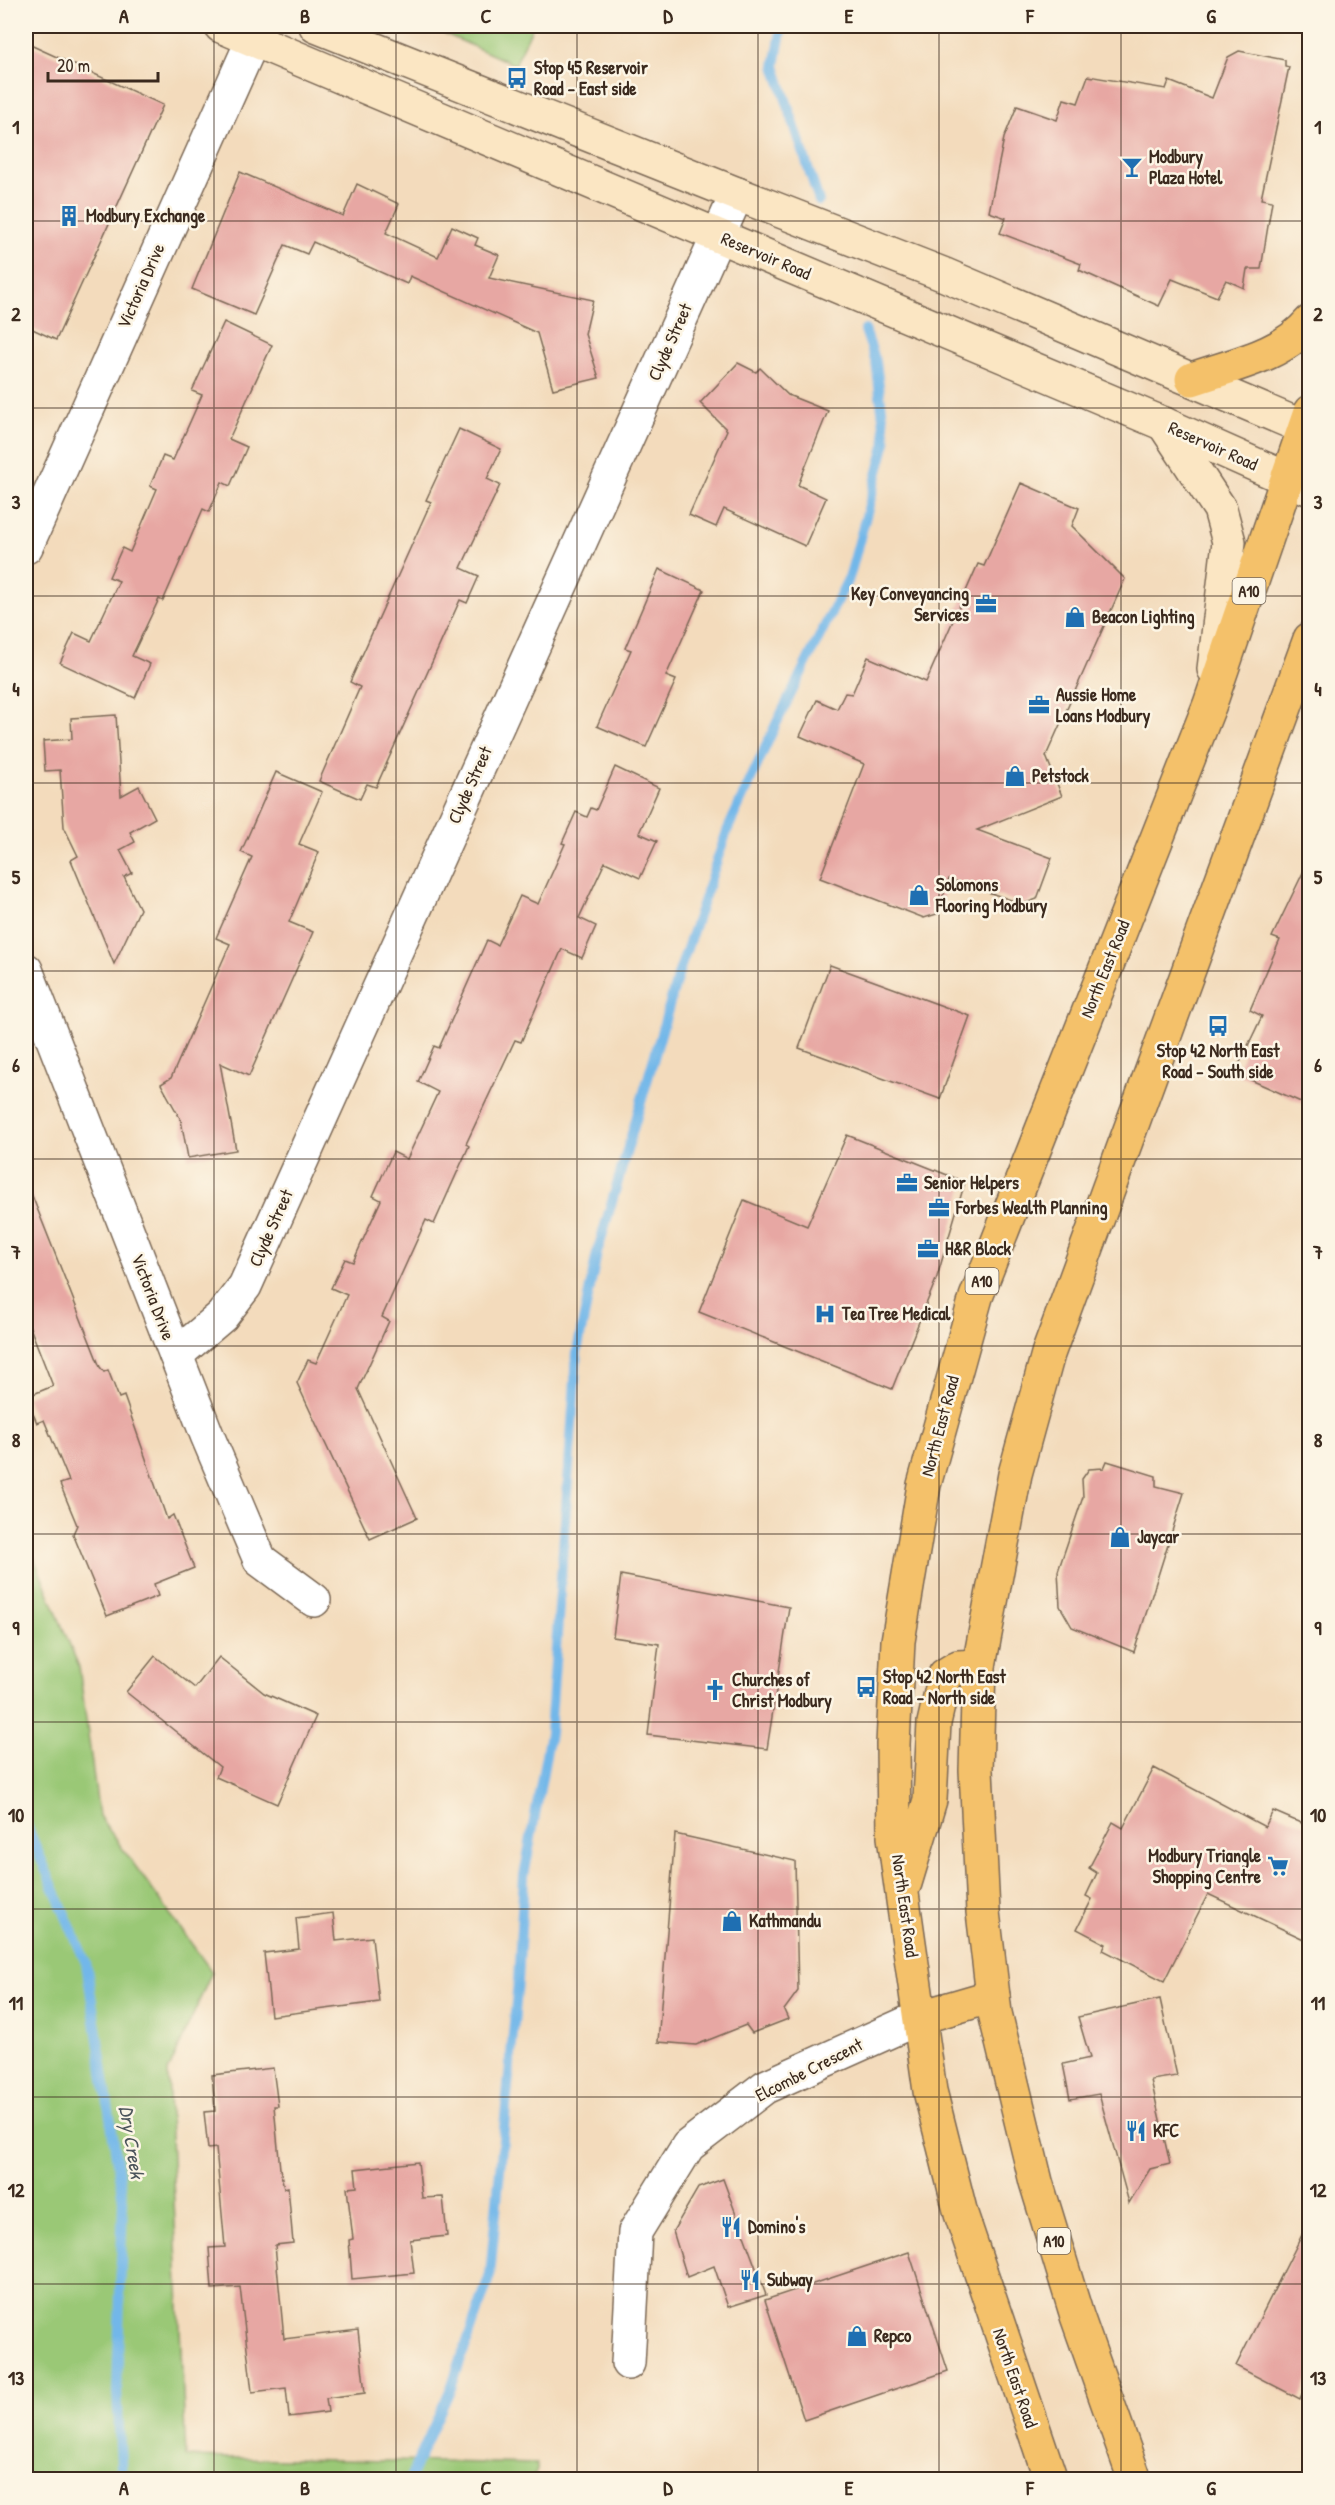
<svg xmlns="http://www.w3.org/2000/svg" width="1335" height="2505" font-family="'Patrick Hand',sans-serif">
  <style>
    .green { fill: #9ac876; stroke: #6a794a; stroke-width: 1.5 }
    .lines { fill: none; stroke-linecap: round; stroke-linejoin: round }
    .stream { stroke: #72b7e9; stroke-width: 10 }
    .building { fill: #e7a7a3 }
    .street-casing { stroke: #7b6855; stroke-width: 36 }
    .secondary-casing { stroke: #7b6855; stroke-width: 36 }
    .highway-casing { stroke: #7b6855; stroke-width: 36 }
    .street { stroke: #fff; stroke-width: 33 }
    .secondary { stroke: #fbe6c3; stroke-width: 33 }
    .highway { stroke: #f4c16a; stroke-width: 33 }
    .grid { fill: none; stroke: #3b2a1e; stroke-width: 1.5; stroke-opacity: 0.55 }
    .labels { text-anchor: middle; stroke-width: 5; stroke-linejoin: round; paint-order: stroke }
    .shield { fill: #fcf5e5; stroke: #75675a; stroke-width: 1.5 }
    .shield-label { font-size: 16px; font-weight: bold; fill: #3b2a1e }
    .poi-label { font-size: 18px; font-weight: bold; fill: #3b2a1e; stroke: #fcf5e5; text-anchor: start }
    .street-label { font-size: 18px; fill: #3b2a1e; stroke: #fcf5e5 }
    .water-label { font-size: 20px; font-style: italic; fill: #4c545b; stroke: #fcf5e5 }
    .neatline { fill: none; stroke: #3b2a1e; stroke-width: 2 }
    .grid-label { font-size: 20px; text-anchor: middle; font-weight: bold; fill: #3b2a1e }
  </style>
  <rect width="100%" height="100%" fill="#fcf5e5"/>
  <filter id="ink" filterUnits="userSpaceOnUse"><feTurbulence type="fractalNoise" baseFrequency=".0167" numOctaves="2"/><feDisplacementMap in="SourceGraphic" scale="12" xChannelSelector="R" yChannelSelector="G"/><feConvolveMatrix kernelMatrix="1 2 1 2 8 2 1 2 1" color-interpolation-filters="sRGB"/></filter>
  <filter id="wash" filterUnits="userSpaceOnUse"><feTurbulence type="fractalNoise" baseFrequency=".008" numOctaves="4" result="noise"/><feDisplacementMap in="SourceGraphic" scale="24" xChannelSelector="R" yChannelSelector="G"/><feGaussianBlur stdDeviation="1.35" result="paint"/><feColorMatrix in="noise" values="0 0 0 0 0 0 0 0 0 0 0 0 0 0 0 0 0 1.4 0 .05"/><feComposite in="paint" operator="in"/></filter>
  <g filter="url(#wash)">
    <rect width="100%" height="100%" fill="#f3dbbc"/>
    <g class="green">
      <polygon points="428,26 533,26 515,65"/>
      <polygon points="26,1539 79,1667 99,1816 212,1972 168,2072 186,2457 537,2464 534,2479 26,2479"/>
    </g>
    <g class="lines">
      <g class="stream">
        <polyline points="782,26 775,66 819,201"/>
        <polyline points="26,1824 86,1963 123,2200 117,2392 122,2480"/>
        <polyline points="409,2480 451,2388 490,2275 518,1981 524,1876 550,1733 577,1352 597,1253 679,972 727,831 776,724 850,575 886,442 876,362 865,330"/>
      </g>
    </g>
    <g id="blocks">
      <g class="building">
        <polygon points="26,43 163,105 56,340 26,326"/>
        <polygon points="1239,51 1285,60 1285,66 1289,67 1261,199 1272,201 1261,269 1247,269 1244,288 1226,280 1217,297 1172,279 1159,306 1079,270 1081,264 1000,233 1006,218 989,212 1004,138 1017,106 1057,120 1064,99 1078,103 1088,76 1166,89 1169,81 1212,98 1228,57"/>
        <polygon points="240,172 343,216 357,184 399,204 386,233 438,257 452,226 478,238 475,245 499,255 489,278 593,300 585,334 599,378 553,389 537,333 410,276 407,284 313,242 307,254 285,245 254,315 192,289"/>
        <polygon points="224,322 272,345 229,439 247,447 230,486 222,482 209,512 203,509 163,601 159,599 132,656 150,664 135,698 60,663 74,633 91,641 119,581 109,577 122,548 130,552 157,489 150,486 163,456 173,460 202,395 192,391"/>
        <polygon points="738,363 756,372 760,368 788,395 828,411 798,485 826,498 805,546 724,509 716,527 689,515 727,430 700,403"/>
        <polygon points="459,429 501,449 487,479 500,485 461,568 479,576 467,603 460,600 376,787 367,784 360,799 319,781 360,687 350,682 431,502 426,500"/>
        <polygon points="1021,483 1079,508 1072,526 1125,579 1046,756 1062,796 977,830 1052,858 1037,899 1023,904 949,879 937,914 924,918 820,878 864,764 800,736 817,700 837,709 845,693 852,694 868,657 926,682 978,564 984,566"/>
        <polygon points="659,569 704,590 666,676 676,680 646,747 597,726 631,650 625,648"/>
        <polygon points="116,715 121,796 139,786 155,818 130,832 135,842 120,850 132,873 124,877 140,909 114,964 71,860 78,856 64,827 60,770 45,771 43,741 72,739 71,718"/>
        <polygon points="615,767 659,788 639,833 657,841 640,878 605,862 579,918 596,926 582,958 562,949 521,1042 515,1040 466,1144 469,1146 434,1224 426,1220 382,1317 389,1321 358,1389 417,1518 370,1539 297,1383 308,1360 316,1363 347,1295 331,1288 345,1259 353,1262 381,1200 373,1196 393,1152 407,1159 438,1092 418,1082 434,1046 439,1048 487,940 497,945 520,896 538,904 565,844 562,843 576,812 587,817 591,808 596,810"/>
        <polygon points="276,772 322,792 299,844 319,852 289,922 313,932 249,1076 220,1063 236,1150 188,1158 181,1120 161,1084 171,1078 230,944 216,938 252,857 241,852"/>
        <polygon points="1310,858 1310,1106 1235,1073 1262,1016 1250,1010 1280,940 1272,937"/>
        <polygon points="830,965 970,1016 940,1099 799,1048"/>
        <polygon points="847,1135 965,1182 937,1277 892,1389 699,1312 744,1200 807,1226"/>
        <polygon points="27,1183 100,1367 104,1372 108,1370 119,1398 124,1396 167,1519 173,1515 194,1568 154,1584 158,1596 107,1616 73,1534 77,1525 60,1484 69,1481 44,1420 37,1423 26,1397 53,1386 26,1317"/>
        <polygon points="1107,1461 1156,1476 1156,1486 1184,1493 1134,1652 1072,1627 1060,1606 1058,1571 1083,1497 1082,1479 1089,1469 1104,1468"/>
        <polygon points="621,1575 789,1607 767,1749 648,1735 659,1644 613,1637"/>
        <polygon points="155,1656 195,1688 219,1657 264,1693 316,1716 277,1804 216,1777 220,1767 126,1692"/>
        <polygon points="1154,1768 1265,1827 1273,1811 1310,1827 1310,1942 1208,1894 1164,1981 1103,1950 1106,1944 1077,1929 1092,1899 1086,1896 1097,1873 1089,1868 1113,1822 1123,1828"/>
        <polygon points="675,1834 795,1861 798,1991 784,2010 788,2019 752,2033 746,2025 696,2045 658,2042"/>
        <polygon points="333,1913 336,1941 372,1937 379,2002 271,2016 264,1953 299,1949 296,1918"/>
        <polygon points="1160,1999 1177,2076 1151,2080 1170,2164 1150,2169 1129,2203 1099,2094 1070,2099 1063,2064 1090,2058 1078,2017"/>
        <polygon points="273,2068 278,2106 274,2106 280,2169 284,2188 288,2187 293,2243 275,2245 284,2339 358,2330 365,2393 326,2398 328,2412 289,2417 286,2388 252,2392 240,2287 212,2289 209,2248 225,2247 216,2148 208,2149 204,2112 215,2111 212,2075"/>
        <polygon points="418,2162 422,2198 443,2197 447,2236 410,2240 414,2273 352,2279 349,2240 353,2239 347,2188 357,2187 355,2169"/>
        <polygon points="723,2179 766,2295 728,2307 714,2266 687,2277 673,2231 698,2188"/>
        <polygon points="1310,2219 1310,2374 1300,2399 1236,2366"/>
        <polygon points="909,2252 948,2371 804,2420 765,2300"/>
      </g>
    </g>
  </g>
  <g filter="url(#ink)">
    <use href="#blocks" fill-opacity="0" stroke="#7b6855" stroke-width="1.5"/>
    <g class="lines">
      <defs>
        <g id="street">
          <polyline points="26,547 259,26"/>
          <polyline points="26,970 207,1435 260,1560 314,1600"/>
          <polyline points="176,1355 222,1316 245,1286 737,194"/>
          <polyline points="628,2363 635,2232 688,2146 765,2087 921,2017"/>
        </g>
        <g id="secondary">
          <polyline points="221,26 1164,424 1310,489"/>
          <polyline points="316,26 737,194 945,275 1310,430"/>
          <polyline points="1164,424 1220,509 1229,542 1214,669"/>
        </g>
        <g id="highway">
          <path d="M 1192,379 C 1231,365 1282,356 1310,322"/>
          <polyline points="905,1883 930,1800 934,1723 945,1675 958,1667 979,1666"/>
          <polyline points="921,2017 993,1996"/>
          <polyline points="1051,2480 961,2214 930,2091 894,1837 893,1744 898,1641 924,1485 976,1297 1210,704 1310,412"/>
          <polyline points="1135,2480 1077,2316 1036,2182 995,2013 983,1912 976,1770 979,1666 1015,1474 1048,1354 1310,639"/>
        </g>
      </defs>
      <use href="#street" class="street-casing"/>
      <use href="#secondary" class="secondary-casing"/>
      <use href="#highway" class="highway-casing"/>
      <use href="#street" class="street"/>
      <use href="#secondary" class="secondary"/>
      <use href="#highway" class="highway"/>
    </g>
  </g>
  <path class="grid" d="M 214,26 L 214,2480M 396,26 L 396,2480M 577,26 L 577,2480M 758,26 L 758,2480M 939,26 L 939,2480M 1121,26 L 1121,2480M 26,221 L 1310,221M 26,408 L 1310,408M 26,596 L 1310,596M 26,783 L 1310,783M 26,971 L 1310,971M 26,1159 L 1310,1159M 26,1346 L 1310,1346M 26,1534 L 1310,1534M 26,1722 L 1310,1722M 26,1909 L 1310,1909M 26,2097 L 1310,2097M 26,2284 L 1310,2284"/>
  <defs>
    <symbol id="bus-bare" viewBox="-9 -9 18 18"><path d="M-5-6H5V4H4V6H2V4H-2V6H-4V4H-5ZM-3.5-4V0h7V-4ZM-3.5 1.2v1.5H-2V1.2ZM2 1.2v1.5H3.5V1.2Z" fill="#1f6fb2" stroke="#fcf5e5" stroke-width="2.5" paint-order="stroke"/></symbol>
    <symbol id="bar-bare" viewBox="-9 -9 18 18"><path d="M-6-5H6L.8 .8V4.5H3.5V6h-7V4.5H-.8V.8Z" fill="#1f6fb2" stroke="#fcf5e5" stroke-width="2.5" paint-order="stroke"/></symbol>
    <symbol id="building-bare" viewBox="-9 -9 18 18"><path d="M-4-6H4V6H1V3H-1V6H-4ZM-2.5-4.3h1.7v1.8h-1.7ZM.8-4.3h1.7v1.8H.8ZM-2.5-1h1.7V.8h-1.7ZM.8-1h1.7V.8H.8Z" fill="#1f6fb2" stroke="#fcf5e5" stroke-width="2.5" paint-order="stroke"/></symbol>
    <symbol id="office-bare" viewBox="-9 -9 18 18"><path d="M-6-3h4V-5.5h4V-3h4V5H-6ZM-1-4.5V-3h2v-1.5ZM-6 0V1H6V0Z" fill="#1f6fb2" stroke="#fcf5e5" stroke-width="2.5" paint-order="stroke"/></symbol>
    <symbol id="shop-bare" viewBox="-9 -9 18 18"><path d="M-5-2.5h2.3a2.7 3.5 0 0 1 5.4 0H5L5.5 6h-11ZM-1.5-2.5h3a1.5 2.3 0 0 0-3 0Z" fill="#1f6fb2" stroke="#fcf5e5" stroke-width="2.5" paint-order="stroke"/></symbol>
    <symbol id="hospital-bare" viewBox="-9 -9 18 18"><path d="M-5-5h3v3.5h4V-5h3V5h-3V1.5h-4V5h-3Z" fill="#1f6fb2" stroke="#fcf5e5" stroke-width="2.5" paint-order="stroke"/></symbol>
    <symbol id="church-bare" viewBox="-9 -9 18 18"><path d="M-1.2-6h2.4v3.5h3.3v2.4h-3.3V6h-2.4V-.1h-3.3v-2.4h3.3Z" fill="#1f6fb2" stroke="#fcf5e5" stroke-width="2.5" paint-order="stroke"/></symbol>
    <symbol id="supermarket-bare" viewBox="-9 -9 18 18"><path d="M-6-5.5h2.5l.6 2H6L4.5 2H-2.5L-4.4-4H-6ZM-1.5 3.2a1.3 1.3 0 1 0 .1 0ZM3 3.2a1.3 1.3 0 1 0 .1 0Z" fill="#1f6fb2" stroke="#fcf5e5" stroke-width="2.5" paint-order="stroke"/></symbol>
    <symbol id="restaurant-bare" viewBox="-9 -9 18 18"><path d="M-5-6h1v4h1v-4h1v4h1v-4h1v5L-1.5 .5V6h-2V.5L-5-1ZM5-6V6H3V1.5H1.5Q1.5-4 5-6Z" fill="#1f6fb2" stroke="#fcf5e5" stroke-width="2.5" paint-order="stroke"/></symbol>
  </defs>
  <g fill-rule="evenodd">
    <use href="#bus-bare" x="502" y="63" width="30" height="30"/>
    <use href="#bar-bare" x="1117" y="152" width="30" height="30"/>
    <use href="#building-bare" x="54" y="201" width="30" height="30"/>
    <use href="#office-bare" x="971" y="589" width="30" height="30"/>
    <use href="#shop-bare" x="1060" y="602" width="30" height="30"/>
    <use href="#office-bare" x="1024" y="690" width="30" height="30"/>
    <use href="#shop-bare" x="1000" y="761" width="30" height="30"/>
    <use href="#shop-bare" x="904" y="880" width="30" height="30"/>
    <use href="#bus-bare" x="1203" y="1011" width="30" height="30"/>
    <use href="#office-bare" x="892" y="1168" width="30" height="30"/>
    <use href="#office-bare" x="924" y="1193" width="30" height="30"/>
    <use href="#office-bare" x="913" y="1234" width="30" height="30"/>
    <use href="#hospital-bare" x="810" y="1299" width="30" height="30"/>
    <use href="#shop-bare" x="1105" y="1522" width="30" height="30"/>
    <use href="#bus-bare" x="851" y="1672" width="30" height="30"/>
    <use href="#church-bare" x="700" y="1675" width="30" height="30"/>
    <use href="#supermarket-bare" x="1263" y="1851" width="30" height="30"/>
    <use href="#shop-bare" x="717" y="1906" width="30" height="30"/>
    <use href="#restaurant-bare" x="1121" y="2116" width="30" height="30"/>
    <use href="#restaurant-bare" x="716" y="2212" width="30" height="30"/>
    <use href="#restaurant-bare" x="735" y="2265" width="30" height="30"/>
    <use href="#shop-bare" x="842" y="2321" width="30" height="30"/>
  </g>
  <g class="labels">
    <g class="shield">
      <rect x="1232.5" y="578" width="33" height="26" rx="4.5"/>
      <rect x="965.5" y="1268" width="33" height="26" rx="4.5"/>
      <rect x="1037.5" y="2228" width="33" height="26" rx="4.5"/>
    </g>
    <g class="shield-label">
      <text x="1249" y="597">A10</text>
      <text x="982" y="1287">A10</text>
      <text x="1054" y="2247">A10</text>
    </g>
    <g class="poi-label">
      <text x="534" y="74">Stop 45 Reservoir<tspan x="534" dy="21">Road - East side</tspan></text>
      <text x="1149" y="163">Modbury<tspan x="1149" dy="21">Plaza Hotel</tspan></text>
      <text x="86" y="222">Modbury Exchange</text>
      <text x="969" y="600" text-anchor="end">Key Conveyancing<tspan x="969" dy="21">Services</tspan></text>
      <text x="1092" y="623">Beacon Lighting</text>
      <text x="1056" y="701">Aussie Home<tspan x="1056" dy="21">Loans Modbury</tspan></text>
      <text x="1032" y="782">Petstock</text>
      <text x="936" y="891">Solomons<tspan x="936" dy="21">Flooring Modbury</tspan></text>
      <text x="1218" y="1057" text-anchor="middle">Stop 42 North East<tspan x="1218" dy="21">Road - South side</tspan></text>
      <text x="924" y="1189">Senior Helpers</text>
      <text x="956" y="1214">Forbes Wealth Planning</text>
      <text x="945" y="1255">H&amp;R Block</text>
      <text x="842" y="1320">Tea Tree Medical</text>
      <text x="1137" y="1543">Jaycar</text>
      <text x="883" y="1683">Stop 42 North East<tspan x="883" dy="21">Road - North side</tspan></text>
      <text x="732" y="1686">Churches of<tspan x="732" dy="21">Christ Modbury</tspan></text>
      <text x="1261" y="1862" text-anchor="end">Modbury Triangle<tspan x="1261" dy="21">Shopping Centre</tspan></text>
      <text x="749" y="1927">Kathmandu</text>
      <text x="1153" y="2137">KFC</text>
      <text x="748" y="2233">Domino's</text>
      <text x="767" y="2286">Subway</text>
      <text x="874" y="2342">Repco</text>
    </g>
    <g class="street-label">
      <text transform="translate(766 256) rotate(23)" y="6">Reservoir Road</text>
      <text transform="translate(141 286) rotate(-66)" y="6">Victoria Drive</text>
      <text transform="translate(670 342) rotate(-66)" y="6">Clyde Street</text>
      <text transform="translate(1213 446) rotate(24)" y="6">Reservoir Road</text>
      <text transform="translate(470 785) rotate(-66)" y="6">Clyde Street</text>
      <text transform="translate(1105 969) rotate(-68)" y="6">North East Road</text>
      <text transform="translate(271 1228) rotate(-66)" y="6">Clyde Street</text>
      <text transform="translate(153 1297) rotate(69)" y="6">Victoria Drive</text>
      <text transform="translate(940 1426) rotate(-75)" y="6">North East Road</text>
      <text transform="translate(905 1906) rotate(82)" y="6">North East Road</text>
      <text transform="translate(809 2070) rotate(-27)" y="6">Elcombe Crescent</text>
      <text transform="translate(1015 2378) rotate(71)" y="6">North East Road</text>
    </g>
    <g class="water-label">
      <text transform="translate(132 2142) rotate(81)" y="7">Dry Creek</text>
    </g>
  </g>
  <rect width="1335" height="2505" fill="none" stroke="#fcf5e5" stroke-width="66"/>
  <path d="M48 72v9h110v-9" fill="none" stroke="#3b2a1e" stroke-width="3"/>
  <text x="57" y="72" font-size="18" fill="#3b2a1e" stroke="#fcf5e5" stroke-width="4.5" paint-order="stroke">20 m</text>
  <rect x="33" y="33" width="1269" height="2439" class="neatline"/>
  <g class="grid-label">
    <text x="124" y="23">A</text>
    <text x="305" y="23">B</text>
    <text x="486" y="23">C</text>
    <text x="668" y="23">D</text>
    <text x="849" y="23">E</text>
    <text x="1030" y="23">F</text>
    <text x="1211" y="23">G</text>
    <text x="16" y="134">1</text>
    <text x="1318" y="134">1</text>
    <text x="16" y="321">2</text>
    <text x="1318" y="321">2</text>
    <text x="16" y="509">3</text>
    <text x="1318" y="509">3</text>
    <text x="16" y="696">4</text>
    <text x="1318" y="696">4</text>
    <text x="16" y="884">5</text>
    <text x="1318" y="884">5</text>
    <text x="16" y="1072">6</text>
    <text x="1318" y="1072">6</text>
    <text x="16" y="1259">7</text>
    <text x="1318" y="1259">7</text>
    <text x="16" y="1447">8</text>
    <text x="1318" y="1447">8</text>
    <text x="16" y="1635">9</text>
    <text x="1318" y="1635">9</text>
    <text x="16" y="1822">10</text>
    <text x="1318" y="1822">10</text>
    <text x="16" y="2010">11</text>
    <text x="1318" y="2010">11</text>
    <text x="16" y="2197">12</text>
    <text x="1318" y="2197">12</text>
    <text x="16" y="2385">13</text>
    <text x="1318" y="2385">13</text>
    <text x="124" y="2495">A</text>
    <text x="305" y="2495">B</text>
    <text x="486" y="2495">C</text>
    <text x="668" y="2495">D</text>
    <text x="849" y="2495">E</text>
    <text x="1030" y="2495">F</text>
    <text x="1211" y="2495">G</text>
  </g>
</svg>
